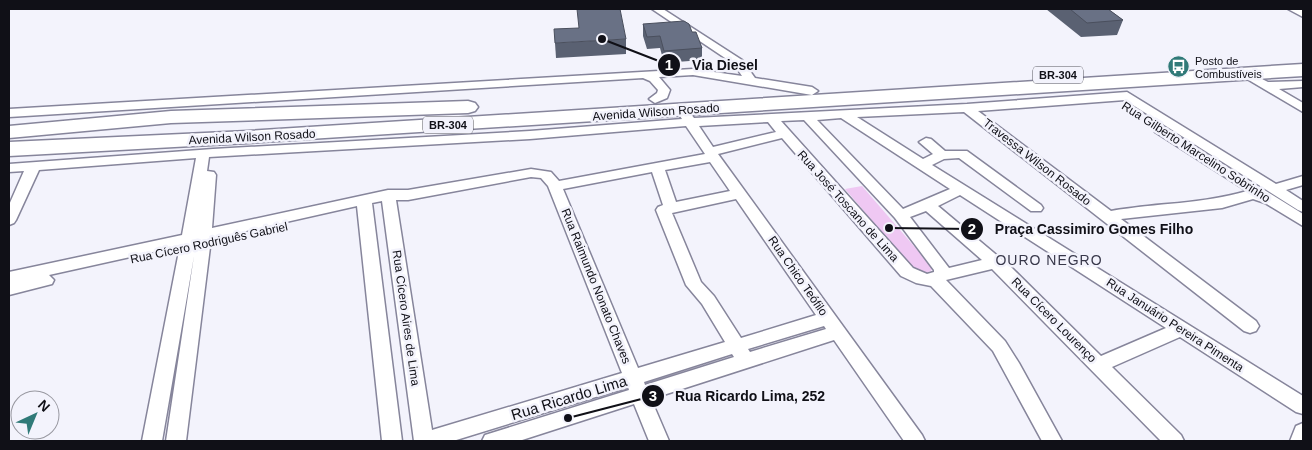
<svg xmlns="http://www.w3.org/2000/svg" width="1312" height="450" font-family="Arial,sans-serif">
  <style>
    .green { fill: #efc8f3 }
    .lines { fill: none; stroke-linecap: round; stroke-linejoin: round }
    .minor-casing { stroke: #86859b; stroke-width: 3 }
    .trunk-casing { stroke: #86859b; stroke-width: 3 }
    .minor { fill: #fff; fill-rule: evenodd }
    .trunk { fill: #fff; fill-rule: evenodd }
    .wall { fill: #5a6172 }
    .building { fill: #697185; stroke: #4a4f5d }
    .labels { text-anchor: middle; stroke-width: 5; stroke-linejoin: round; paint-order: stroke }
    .far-poi-label { font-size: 11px; fill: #101017; stroke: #f3f3fc; text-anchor: start }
    .shield { fill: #f3f3fc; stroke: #54545c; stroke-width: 1 }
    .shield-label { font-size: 11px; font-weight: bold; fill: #101017 }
    .street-label { font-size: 12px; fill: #101017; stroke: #f3f3fc }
    .neighbourhood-label { font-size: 14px; letter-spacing: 1px; fill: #38384a; stroke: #f3f3fc }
    .near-street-label { font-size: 15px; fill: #101017; stroke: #f3f3fc }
    .leader { fill: none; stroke: #101017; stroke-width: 2 }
    .callout-dot { fill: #101017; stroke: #f3f3fc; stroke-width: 2 }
    .mark-label { font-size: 15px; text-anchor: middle; font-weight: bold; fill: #fff }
    .callout-label { font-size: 14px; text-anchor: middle; font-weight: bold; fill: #101017; stroke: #f3f3fc; stroke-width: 5; stroke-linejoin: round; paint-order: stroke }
  </style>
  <rect width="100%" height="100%" fill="#f3f3fc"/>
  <polygon class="green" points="862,186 932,267 931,271 922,274 917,273 845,189"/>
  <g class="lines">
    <defs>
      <g id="minor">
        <polygon points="652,9 663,9 742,60 755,78 812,87 818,91 812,95 693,75 659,77 670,90 667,98 655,103 649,99 657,93 658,90 650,81 643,78 9,117 9,109 693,69 742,76 734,64"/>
        <polygon points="1288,9 1303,10 1303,17"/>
        <polygon points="1246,71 1268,82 1303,81 1303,87 1279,89 1303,103 1303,112 1242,76 1240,74 1242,72"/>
        <path d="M 1127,92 L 1276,184 L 1303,176 L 1303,185 L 1286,190 L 1303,201 L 1303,212 L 1298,210 L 1125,100 L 978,111 L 1111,211 C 1156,203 1203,204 1247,191 L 1155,132 L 1154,129 L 1155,126 L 1160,125 L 1303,214 L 1303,226 L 1265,203 L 1253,199 L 1222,208 L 1121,219 L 1256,321 L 1259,326 L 1256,331 L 1250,333 L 1244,331 L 964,112 L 857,117 L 923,159 L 933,154 L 919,142 L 926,138 L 931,139 L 945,151 L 967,151 L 1041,205 L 1043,208 L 1041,211 L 1031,211 L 959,158 L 944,159 L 932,165 L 1303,396 L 1303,414 L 1296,412 L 1180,337 L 1112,367 L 1181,435 L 1184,441 L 1161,441 L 992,269 L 946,280 L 1005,341 L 1019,363 L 1062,441 L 1042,441 L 993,351 L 931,286 L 916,283 L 901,276 L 782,138 L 718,154 L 922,435 L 925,441 L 904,441 L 834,340 L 651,399 L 669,441 L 649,441 L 634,404 L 519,441 L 482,441 L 485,435 L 629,390 L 628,387 L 453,441 L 414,441 L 382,201 L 372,203 L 402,441 L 382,441 L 357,206 L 211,239 L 186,441 L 166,441 L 194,256 L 162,441 L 142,441 L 180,246 L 49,275 L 54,280 L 52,284 L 9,295 L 9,272 L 182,235 L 196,158 L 39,170 L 16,220 L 14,223 L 9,225 L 9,205 L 24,171 L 9,172 L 9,164 L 213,149 L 530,131 L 682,119 L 680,116 L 686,112 L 690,113 L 694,118 L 967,104 ZM 841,118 L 950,189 L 903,209 L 817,120 ZM 804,120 L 895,218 L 934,270 L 934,272 L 927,274 L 913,268 L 781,121 ZM 768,122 L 776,132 L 713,147 L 699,126 ZM 686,126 L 705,154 L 559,181 L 551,172 L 531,169 L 408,190 L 388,190 L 212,228 L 216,175 L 214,172 L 207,171 L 209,157 L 530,139 ZM 710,162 L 730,191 L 676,202 L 665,170 ZM 652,172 L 663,205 L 658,207 L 656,210 L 686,285 L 702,304 L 725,342 L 638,368 L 563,189 ZM 531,177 L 541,178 L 548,186 L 622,373 L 432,430 L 396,200 L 408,200 ZM 960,195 L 1166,328 L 1101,356 L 1012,268 L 938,206 ZM 736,199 L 816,315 L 741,338 L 714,296 L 701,282 L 672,213 ZM 926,211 L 982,260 L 949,268 L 910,217 ZM 824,326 L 826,329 L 750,352 L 748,349 ZM 732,354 L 734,357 L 645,385 L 644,382 Z"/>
        <polygon points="1303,423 1303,441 1290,441 1296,426"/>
      </g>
      <g id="trunk">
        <polygon points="1303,64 1303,76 248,143 9,156 9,142 248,131"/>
        <polygon points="468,101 475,103 478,107 475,111 468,113 171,123 9,138 9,126 171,111"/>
      </g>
    </defs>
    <use href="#minor" class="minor-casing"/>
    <use href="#trunk" class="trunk-casing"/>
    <use href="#minor" class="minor"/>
    <use href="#trunk" class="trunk"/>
  </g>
  <g class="wall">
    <polygon points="1046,9 1108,9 1123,20 1117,35 1081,37"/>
    <polygon points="643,24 692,32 702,48 702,60 664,63 660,48 647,49 643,36"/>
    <polygon points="626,39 626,54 556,58 555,43"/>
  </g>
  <g class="building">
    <polygon points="577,9 620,9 626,39 555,43 554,29 579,28"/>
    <polygon points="1070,9 1108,9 1123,20 1087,23"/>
    <polygon points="684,21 689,24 692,32 696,32 702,48 664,51 660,36 647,37 643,24"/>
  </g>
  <defs>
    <symbol id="bus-disc" viewBox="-11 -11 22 22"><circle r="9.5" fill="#307a78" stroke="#f3f3fc"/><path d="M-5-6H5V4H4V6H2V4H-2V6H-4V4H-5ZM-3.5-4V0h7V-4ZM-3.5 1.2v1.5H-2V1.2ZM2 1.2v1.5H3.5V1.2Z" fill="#fff"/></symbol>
  </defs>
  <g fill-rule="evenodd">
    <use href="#bus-disc" x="1166" y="54" width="25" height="25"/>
  </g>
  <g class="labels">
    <g class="far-poi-label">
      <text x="1195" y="65">Posto de<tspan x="1195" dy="13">Combustíveis</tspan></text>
    </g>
    <g class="shield">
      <rect x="1033" y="66.5" width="50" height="17" rx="4"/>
      <rect x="423" y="116.5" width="50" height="17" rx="4"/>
    </g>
    <g class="shield-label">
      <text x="1058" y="79">BR-304</text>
      <text x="448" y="129">BR-304</text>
    </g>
    <g class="street-label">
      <text transform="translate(656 112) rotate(-4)" y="4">Avenida Wilson Rosado</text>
      <text transform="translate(252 137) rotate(-3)" y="4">Avenida Wilson Rosado</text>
      <text transform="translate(1196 152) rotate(33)" y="4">Rua Gilberto Marcelino Sobrinho</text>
      <text transform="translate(1037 162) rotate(38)" y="4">Travessa Wilson Rosado</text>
      <text transform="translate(848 206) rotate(48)" y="4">Rua José Toscano de Lima</text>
      <text transform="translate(209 243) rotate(-12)" y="4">Rua Cícero Rodriguês Gabriel</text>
      <text transform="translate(798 276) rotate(55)" y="4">Rua Chico Teófilo</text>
      <text transform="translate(596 286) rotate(68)" y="4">Rua Raimundo Nonato Chaves</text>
      <text transform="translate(406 318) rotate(82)" y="4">Rua Cícero Aires de Lima</text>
      <text transform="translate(1054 320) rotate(45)" y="4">Rua Cícero Lourenço</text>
      <text transform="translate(1175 325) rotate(33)" y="4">Rua Januário Pereira Pimenta</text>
    </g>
    <g class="neighbourhood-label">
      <text x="1049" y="265">OURO NEGRO</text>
    </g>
    <g class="near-street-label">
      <text transform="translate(569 398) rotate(-17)" y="5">Rua Ricardo Lima</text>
    </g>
  </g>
  <path class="leader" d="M602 39L669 65M889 228L972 229M568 418L653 396"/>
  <g class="callout-dot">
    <circle cx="602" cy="39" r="5"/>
    <circle cx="889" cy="228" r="5"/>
    <circle cx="568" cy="418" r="5"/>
    <circle cx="669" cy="65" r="12"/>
    <circle cx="972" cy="229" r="12"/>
    <circle cx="653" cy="396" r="12"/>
  </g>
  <g class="mark-label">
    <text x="669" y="70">1</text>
    <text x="972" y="234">2</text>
    <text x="653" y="401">3</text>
  </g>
  <g class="callout-label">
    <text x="725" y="70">Via Diesel</text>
    <text x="1094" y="234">Praça Cassimiro Gomes Filho</text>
    <text x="750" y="401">Rua Ricardo Lima, 252</text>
  </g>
  <rect width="1312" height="450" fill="none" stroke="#101017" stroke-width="20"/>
  <g transform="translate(35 415) rotate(44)"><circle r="24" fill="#f3f3fc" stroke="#9898a0"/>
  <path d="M0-4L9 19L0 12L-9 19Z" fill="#307a78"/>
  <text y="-8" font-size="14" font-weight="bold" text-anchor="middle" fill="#101017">N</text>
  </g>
</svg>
